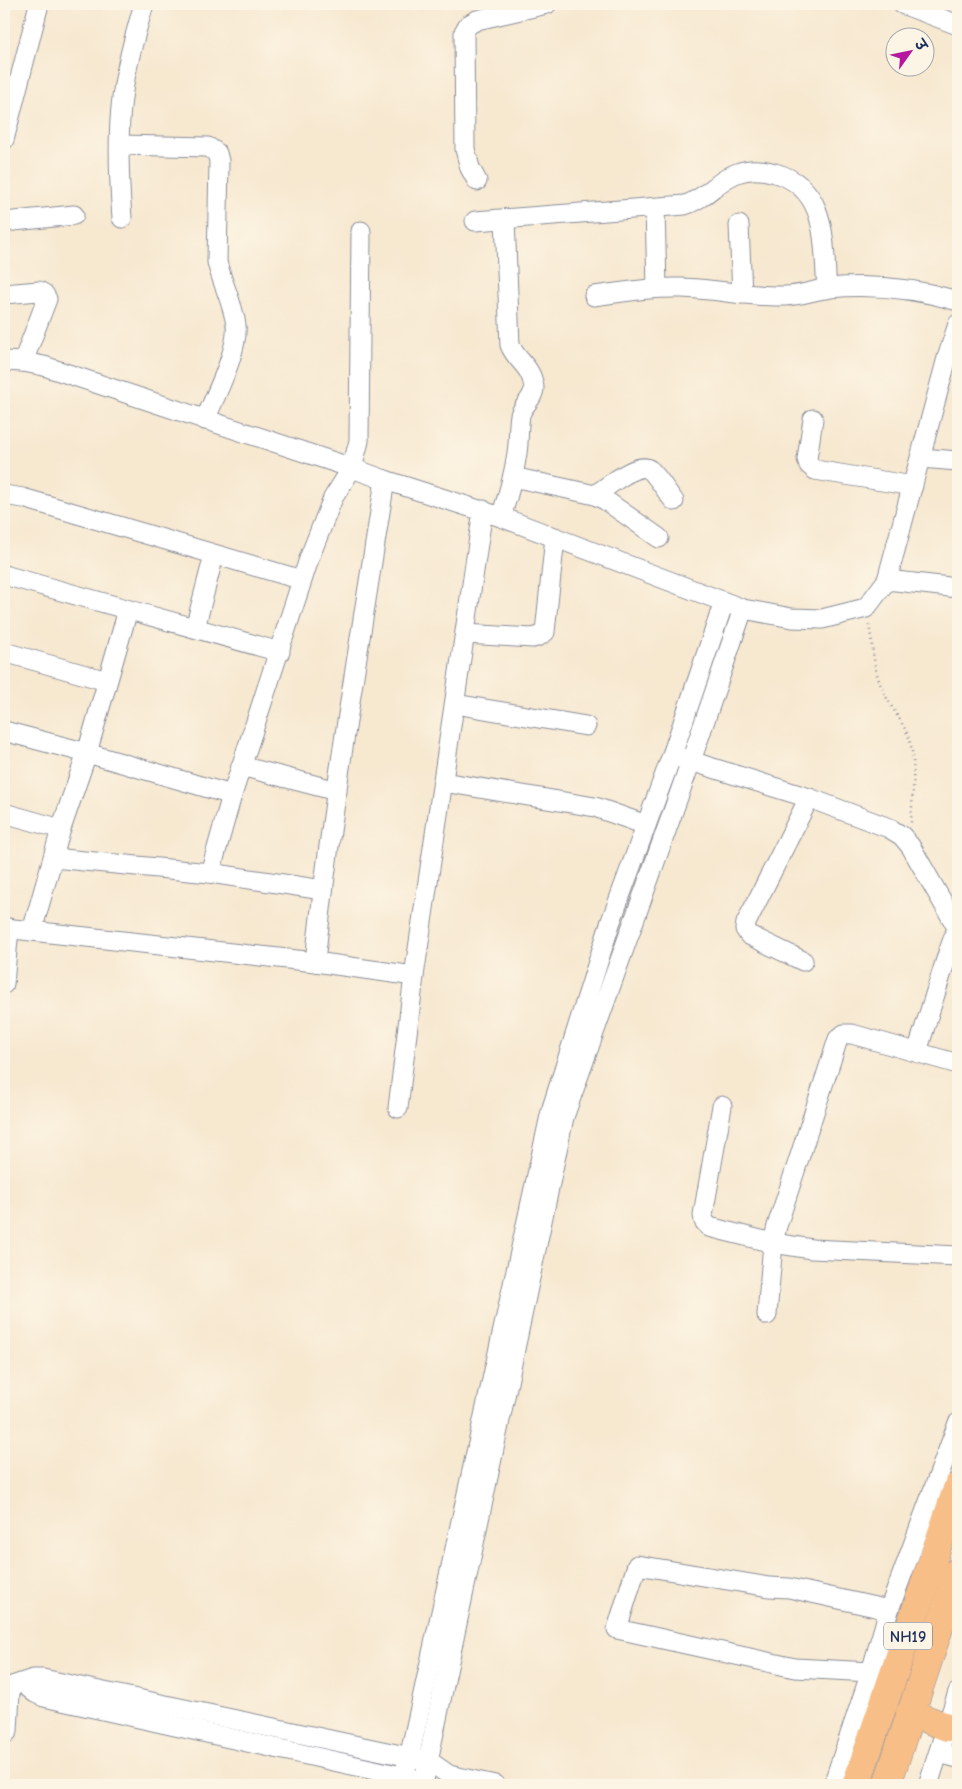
<svg xmlns="http://www.w3.org/2000/svg" width="962" height="1789" font-family="'Comic Neue','Playpen Sans Deva',sans-serif">
  <style>
    .lines { fill: none; stroke-linecap: round; stroke-linejoin: round }
    .minor-casing { stroke: #898c97; stroke-width: 21 }
    .highway-casing { stroke: #898c97; stroke-width: 29 }
    .path { stroke: #898c97; stroke-width: 2.5; stroke-dasharray: 1 4; stroke-linecap: butt }
    .minor { stroke: #fff; stroke-width: 19 }
    .highway { stroke: #f7be88; stroke-width: 28 }
    .labels { text-anchor: middle; stroke-width: 4; stroke-linejoin: round; paint-order: stroke }
    .shield { fill: #fcf5e5; stroke: #5e6a86; stroke-width: 1 }
    .shield-label { font-size: 16px; font-weight: bold; fill: #1b2f5e }
  </style>
  <rect width="100%" height="100%" fill="#fcf5e5"/>
  <filter id="ink" filterUnits="userSpaceOnUse"><feTurbulence type="fractalNoise" baseFrequency=".02" numOctaves="2"/><feDisplacementMap in="SourceGraphic" scale="10" xChannelSelector="R" yChannelSelector="G"/><feConvolveMatrix kernelMatrix="1 2 1 2 8 2 1 2 1" color-interpolation-filters="sRGB"/></filter>
  <filter id="wash" filterUnits="userSpaceOnUse"><feTurbulence type="fractalNoise" baseFrequency=".0096" numOctaves="4" result="noise"/><feDisplacementMap in="SourceGraphic" scale="20" xChannelSelector="R" yChannelSelector="G"/><feGaussianBlur stdDeviation="1.12" result="paint"/><feColorMatrix in="noise" values="0 0 0 0 0 0 0 0 0 0 0 0 0 0 0 0 0 1.4 0 .05"/><feComposite in="paint" operator="in"/></filter>
  <g filter="url(#wash)">
    <rect width="100%" height="100%" fill="#f7e8d0"/>
  </g>
  <g filter="url(#ink)">
    <g class="lines">
      <defs>
        <g id="minor">
          <polyline points="902,4 958,25"/>
          <polyline points="4,140 39,4"/>
          <path d="M 120,145 L 208,147 L 217,153 L 219,161 L 217,262 C 222,283 233,303 236,325 C 239,349 215,396 205,420"/>
          <polyline points="477,181 470,168 465,149 464,32 468,25 477,20 547,4"/>
          <polyline points="655,208 657,288"/>
          <path d="M 122,218 C 119,179 117,137 122,98 C 126,66 135,35 144,4"/>
          <path d="M 475,221 L 685,205 C 705,199 718,180 737,173 C 750,168 762,169 775,173 C 829,188 823,244 827,289"/>
          <polyline points="4,222 74,215"/>
          <polyline points="739,225 742,294"/>
          <polyline points="4,294 39,291 44,294 47,299 23,362"/>
          <path d="M 594,296 C 624,292 652,287 682,288 C 716,289 750,297 785,296 C 800,296 814,290 830,288 C 873,284 917,289 958,301"/>
          <polyline points="4,361 23,362 44,366 352,468 385,480 501,517 743,609 792,618 822,619 866,608 887,580 947,358 958,324"/>
          <polyline points="813,419 807,459 809,465 815,470 913,486"/>
          <polyline points="921,458 958,461"/>
          <polyline points="513,477 595,495 605,500 659,538"/>
          <polyline points="4,495 23,498 302,580"/>
          <path d="M 595,495 C 606,488 638,460 650,470 C 656,474 668,494 674,501"/>
          <path d="M 501,517 C 508,496 514,475 517,453 C 519,441 518,427 520,415 C 523,405 534,398 534,388 C 532,366 516,361 510,345 L 505,219"/>
          <polyline points="4,575 280,652"/>
          <polyline points="887,580 958,588"/>
          <polyline points="195,628 214,555"/>
          <polyline points="465,634 533,638 539,636 545,632 555,537"/>
          <polyline points="4,652 107,681"/>
          <polyline points="455,704 586,726"/>
          <polyline points="4,731 87,753 232,795"/>
          <polyline points="681,758 809,798 889,828 902,836 911,847 958,929"/>
          <polyline points="241,766 337,791"/>
          <polyline points="443,782 595,807 646,825"/>
          <polyline points="4,813 61,829"/>
          <polyline points="53,858 210,873 323,890"/>
          <polyline points="210,873 232,795 310,556 333,498 352,468 359,441 361,231"/>
          <polyline points="4,928 315,962 414,976"/>
          <polyline points="32,931 61,829 87,753 128,610"/>
          <polyline points="803,961 749,935 745,929 746,923 809,798"/>
          <path d="M 315,962 C 332,801 360,641 385,480"/>
          <polyline points="4,984 9,928"/>
          <polyline points="917,1052 948,953 957,928"/>
          <polyline points="722,1106 703,1215 704,1221 709,1227 773,1243 812,1249 958,1256"/>
          <polyline points="398,1108 414,976 483,510"/>
          <polyline points="767,1315 773,1243 777,1226 838,1039 844,1034 852,1034 958,1064"/>
          <polyline points="871,1672 795,1668 617,1629 637,1565 769,1587 789,1588 889,1610"/>
          <polyline points="24,1684 35,1693 44,1697 415,1779"/>
          <polyline points="4,1735 8,1731 10,1693 12,1686 33,1679 43,1679 429,1761 449,1775 495,1785"/>
          <polyline points="939,1753 958,1758"/>
          <polyline points="401,1785 409,1758 551,1111 611,921 672,755 724,602"/>
          <polyline points="423,1785 564,1117 691,761 743,609"/>
          <polyline points="833,1785 871,1672 889,1610 958,1423"/>
          <polyline points="928,1785 958,1692"/>
        </g>
        <g id="highway">
          <polyline points="910,1713 947,1727"/>
          <polyline points="856,1785 958,1486"/>
          <polyline points="887,1785 958,1571"/>
        </g>
      </defs>
      <use href="#minor" class="minor-casing"/>
      <use href="#highway" class="highway-casing"/>
      <path class="path" d="M 869,625 C 873,645 873,669 882,688 C 890,708 907,725 911,746 C 916,769 912,799 911,823"/>
      <use href="#minor" class="minor"/>
      <use href="#highway" class="highway"/>
    </g>
  </g>
  <g class="labels">
    <rect class="shield" x="884" y="1622.5" width="48" height="27" rx="4"/>
    <g class="shield-label">
      <text x="908" y="1642">NH19</text>
    </g>
  </g>
  <rect width="962" height="1789" fill="none" stroke="#fcf5e5" stroke-width="20"/>
  <g transform="translate(910 52) rotate(57)"><circle r="24" fill="#fcf5e5" stroke="#a2a6af"/>
  <path d="M0-4L9 19L0 12L-9 19Z" fill="#b5179e"/>
  <text y="-8" font-size="14" font-weight="bold" text-anchor="middle" fill="#1b2f5e">उ</text>
  </g>
</svg>
